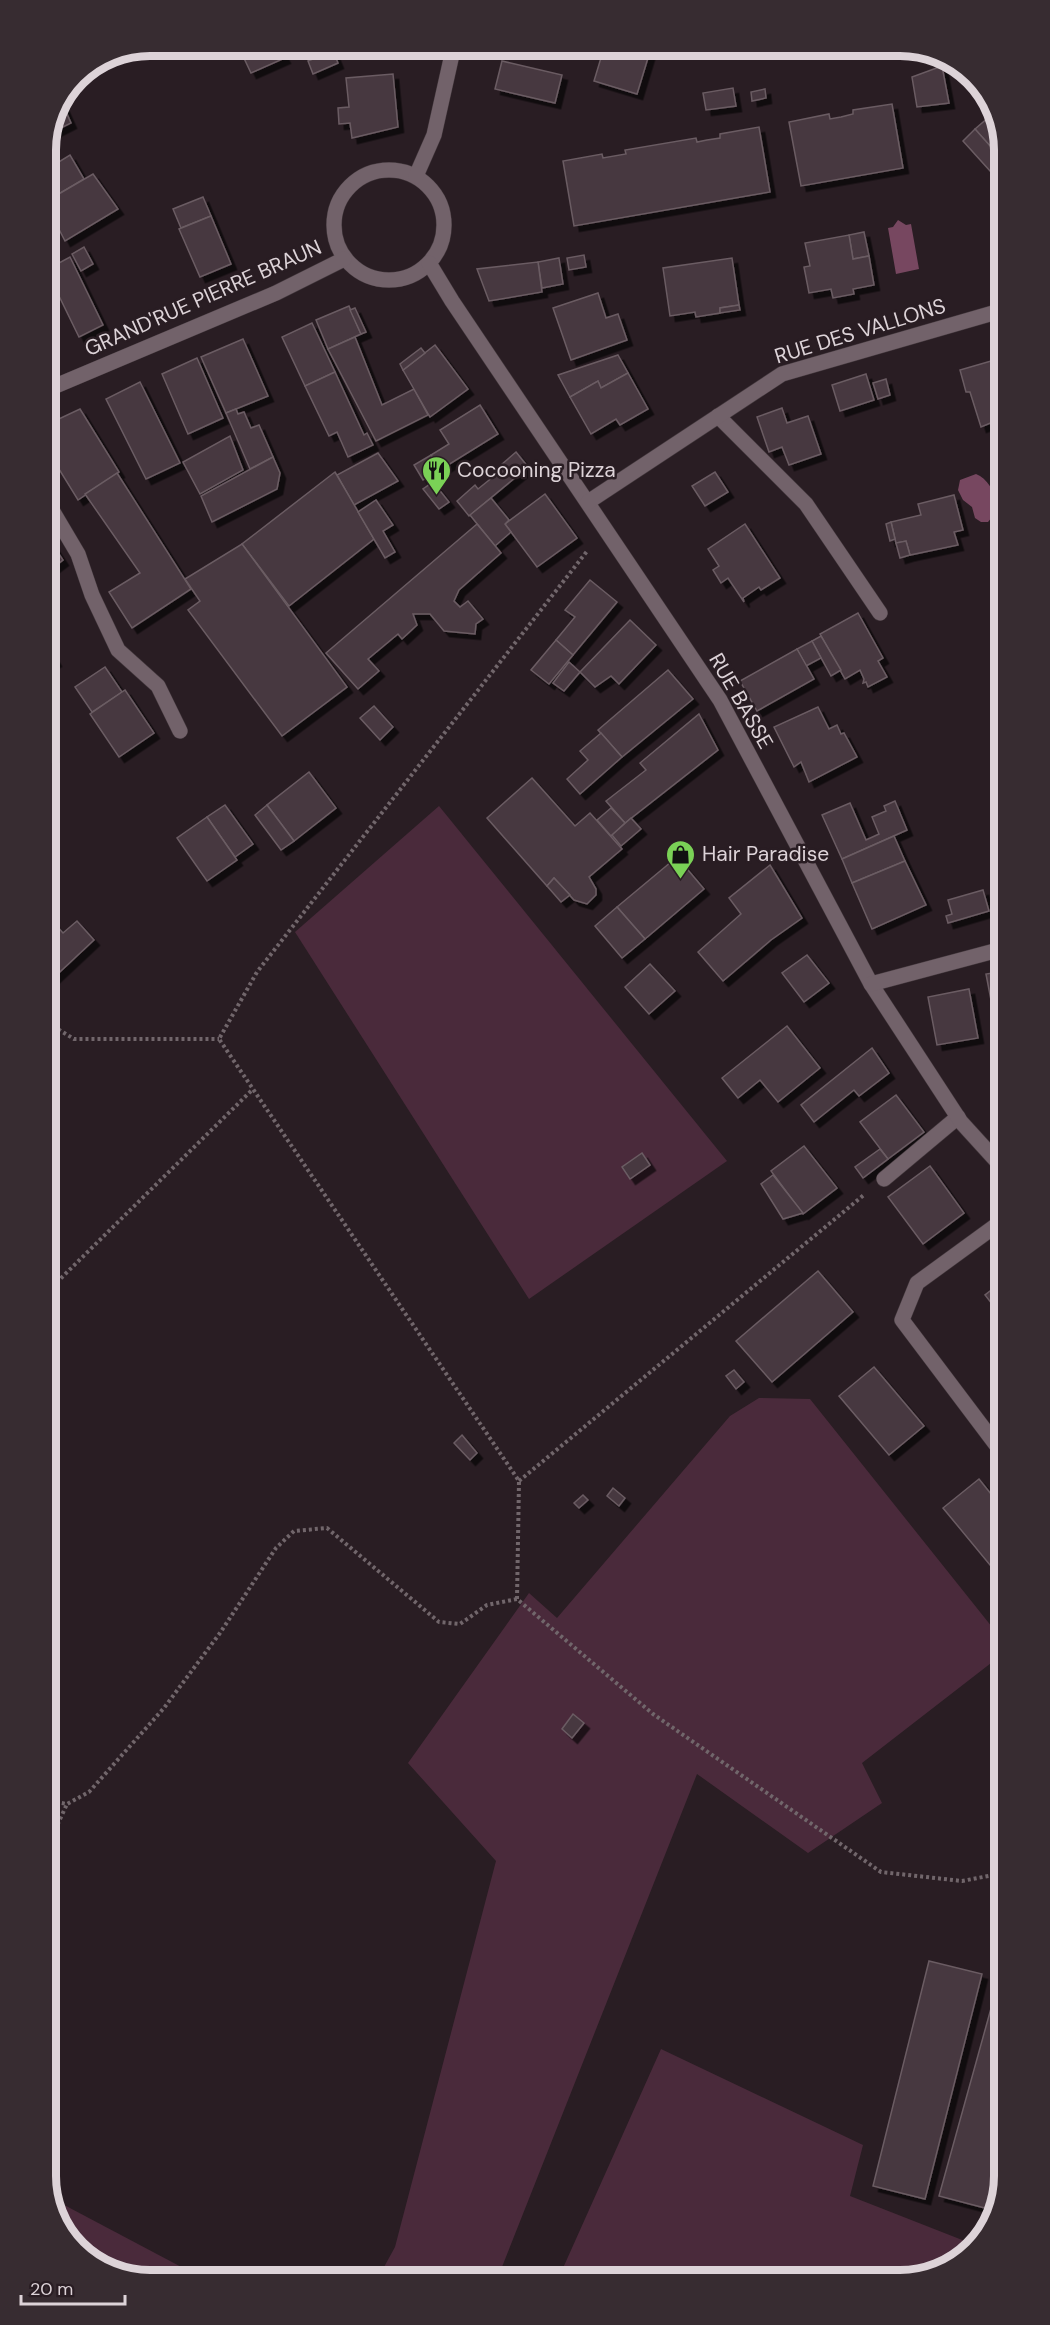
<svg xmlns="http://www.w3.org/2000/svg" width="1050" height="2325" font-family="'DM Sans',sans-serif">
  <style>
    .green { fill: #4a2a3b }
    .water { fill: #774760 }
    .building { fill: #46383f; stroke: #6b5c63; stroke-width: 1.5; filter: url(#shadow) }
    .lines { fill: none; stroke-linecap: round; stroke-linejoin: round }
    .service-casing { stroke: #43383d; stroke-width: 16 }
    .minor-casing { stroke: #43383d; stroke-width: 16 }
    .path { stroke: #71666b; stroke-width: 4; stroke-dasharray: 3 3; stroke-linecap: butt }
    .service { stroke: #72626a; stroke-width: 15 }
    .minor { stroke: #72626a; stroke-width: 15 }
    .labels { text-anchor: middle; stroke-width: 5; stroke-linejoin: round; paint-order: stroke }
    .street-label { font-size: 21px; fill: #ddd3d8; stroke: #291d23 }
    .poi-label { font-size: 21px; fill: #ddd3d8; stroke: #291d23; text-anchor: start }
    .rim { fill: none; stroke: #ddd3d8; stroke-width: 8 }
  </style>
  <defs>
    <filter id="shadow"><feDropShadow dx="5.5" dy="5.5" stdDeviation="0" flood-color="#0009"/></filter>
  </defs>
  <rect width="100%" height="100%" fill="#291d23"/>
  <g class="green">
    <polygon points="439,806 727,1161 529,1299 295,932"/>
    <polygon points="759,1398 810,1399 1004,1642 1004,1653 862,1763 882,1803 808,1853 697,1774 498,2277 378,2278 395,2247 496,1861 408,1763 529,1593 557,1618 730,1416"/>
    <polygon points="661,2049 863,2145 850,2196 975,2245 934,2274 559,2277"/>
    <polygon points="51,2198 204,2279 142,2280 86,2259 51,2209"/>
  </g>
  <g class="water">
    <polygon points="898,220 906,225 911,224 919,269 896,274 888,228 893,227"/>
    <path d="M 976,474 C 993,481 1003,507 988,522 L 981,522 L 975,518 L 972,507 L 963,500 L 958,490 L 960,480 Z"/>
  </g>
  <g class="building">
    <polygon points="604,48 651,48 637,94 594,81"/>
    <polygon points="281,51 285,58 251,73 241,52 237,52"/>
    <polygon points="333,51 338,63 313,74 308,61"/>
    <polygon points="502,61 562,75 555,103 495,89"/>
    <polygon points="942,66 949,103 917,107 912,77"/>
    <polygon points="393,74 398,127 352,138 350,123 339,124 338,108 349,107 346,78"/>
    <polygon points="733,88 736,106 706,110 703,93"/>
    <polygon points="765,89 766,98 752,101 751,92"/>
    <polygon points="892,104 903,168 801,186 789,122 829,114 830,119 841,117 853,114 853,110"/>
    <polygon points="63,105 71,123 49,134"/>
    <polygon points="996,111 999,116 999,156 975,129"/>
    <polygon points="759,127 770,192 574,226 563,161 602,154 603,158 626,154 625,150 696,138 697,142 707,140 720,138 720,134"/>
    <polygon points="975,129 999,156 1000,182 963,141"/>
    <polygon points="45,152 54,165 70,155 84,179 45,202"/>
    <polygon points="93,174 118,209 65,241 45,202"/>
    <polygon points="203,197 211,216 181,228 173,209"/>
    <polygon points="211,216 231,264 200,277 179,229"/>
    <polygon points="864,232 869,256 853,259 849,235"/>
    <polygon points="849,235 853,259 869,256 874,285 853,289 854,294 833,298 831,289 809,293 804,267 810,266 805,243"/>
    <polygon points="84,247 93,264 81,271 72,254"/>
    <polygon points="584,255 586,267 569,270 567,258"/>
    <polygon points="70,257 103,325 79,337 57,292 52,294 46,281 46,270"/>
    <polygon points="559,258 563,284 542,288 538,262"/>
    <polygon points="732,258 739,305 720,308 720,313 696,317 695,312 670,316 663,268"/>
    <polygon points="538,262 542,292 489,301 477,269"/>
    <polygon points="598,293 606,318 618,314 627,340 571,360 553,308"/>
    <polygon points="739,305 740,310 720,313 720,308"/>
    <polygon points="349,306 361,334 328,349 316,320"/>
    <polygon points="355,308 366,332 361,334 350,310"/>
    <polygon points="312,323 335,372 305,386 282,337"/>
    <polygon points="355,337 382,405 414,389 428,415 376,441 328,349"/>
    <polygon points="243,339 268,396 226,413 201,357"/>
    <polygon points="435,345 468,389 430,417 403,370"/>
    <polygon points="421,348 425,353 403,370 400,364"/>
    <polygon points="618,355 628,373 601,388 598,381 570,397 558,375"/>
    <polygon points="197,358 223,418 188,434 162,374"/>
    <polygon points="998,359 1000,419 981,427 970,392 966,392 960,370"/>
    <polygon points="335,372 364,435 367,433 373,445 348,457 337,432 329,436 305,386"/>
    <polygon points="628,373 648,409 620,425 616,419 591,434 570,397 598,381 601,388"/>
    <polygon points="866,374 874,400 840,411 832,385"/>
    <polygon points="886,379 890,395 878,399 873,383"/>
    <polygon points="140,382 180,463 146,479 106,399"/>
    <polygon points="480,405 498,434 440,470 431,455 449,444 440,430"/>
    <polygon points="782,408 787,423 808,416 821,454 789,465 782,447 769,452 757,417"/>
    <polygon points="80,409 119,472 78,500 46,448 46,425"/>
    <polygon points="236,409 238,414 244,412 251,428 259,425 273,457 250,469 226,413"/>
    <polygon points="230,436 243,470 200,494 183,462"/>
    <polygon points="516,452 528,467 469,516 457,501 475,485 478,489 504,468 501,465"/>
    <polygon points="378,453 398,481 354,505 337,475"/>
    <polygon points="431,455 440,470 423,480 414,465"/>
    <polygon points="273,457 280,473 277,489 212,522 201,496"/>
    <polygon points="335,472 374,539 289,606 242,544"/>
    <polygon points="715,472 728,492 705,506 692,486"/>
    <polygon points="117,473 191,589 132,628 109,592 140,573 85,494"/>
    <polygon points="433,482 449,502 439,509 423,489"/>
    <polygon points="545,494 577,538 537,567 505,524"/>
    <polygon points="954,495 963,530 954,532 958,545 910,555 906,541 896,543 891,522 921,515 918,504"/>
    <polygon points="491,498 509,520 505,524 511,532 495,546 470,515"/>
    <polygon points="376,500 393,525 383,531 395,552 385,558 358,512"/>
    <polygon points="891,522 895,539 890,541 886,524"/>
    <polygon points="477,524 501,553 459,590 454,601 460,607 468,601 483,619 476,624 475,634 444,631 430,614 413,614 417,625 402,639 398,634 368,659 379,671 358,689 326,653"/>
    <polygon points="745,524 780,578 761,590 759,587 743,598 744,602 728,578 721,583 713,570 719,566 708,549"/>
    <polygon points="46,534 53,545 46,551"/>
    <polygon points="906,541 910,555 900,558 896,543"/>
    <polygon points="242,544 347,687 282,736 188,610 200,601 185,579"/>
    <polygon points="53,545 63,560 46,573 46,551"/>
    <polygon points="590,580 617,602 573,655 556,640 575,617 565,610"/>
    <polygon points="46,587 52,595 46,599"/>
    <polygon points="858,613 883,658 878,661 887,677 868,687 866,682 863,683 864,679 860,670 845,679 820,634"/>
    <polygon points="630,620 656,645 619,684 611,676 595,687 580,672"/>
    <polygon points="821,636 841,670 831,676 812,641"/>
    <polygon points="556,640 573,655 549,684 531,670"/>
    <polygon points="812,641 821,658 806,666 797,649"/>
    <polygon points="47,646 56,661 47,667"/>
    <polygon points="797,649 814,679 757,711 740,681"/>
    <polygon points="569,662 580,672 564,691 553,683"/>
    <polygon points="105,667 122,692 92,712 75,687"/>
    <polygon points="668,670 693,699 622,757 598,730"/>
    <polygon points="125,690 154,733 119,757 90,714"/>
    <polygon points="374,706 393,727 380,740 360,718"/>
    <polygon points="818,707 829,729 837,725 841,734 844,733 857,757 809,782 801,762 794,767 774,727"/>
    <polygon points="699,714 718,750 625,823 606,801 646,770 640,763"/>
    <polygon points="601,733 622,757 580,794 567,779 588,760 580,751"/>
    <polygon points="309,772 336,808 294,841 267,805"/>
    <polygon points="532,778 575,826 590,813 622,849 589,877 596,889 596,895 587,904 574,900 554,878 547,886 487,818"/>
    <polygon points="895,801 907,830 842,859 822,815 850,803 866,840 879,834 872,817 886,811 884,806"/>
    <polygon points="225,805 253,844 235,857 207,817"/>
    <polygon points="267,805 294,841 281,850 255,815"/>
    <polygon points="611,808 625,823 611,836 597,820"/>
    <polygon points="207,817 237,860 207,881 177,838"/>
    <polygon points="631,818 641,829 621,846 612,835"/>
    <polygon points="894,836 905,861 852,883 842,859"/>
    <polygon points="677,857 704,889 645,939 617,907"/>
    <polygon points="905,861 926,905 872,929 852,883"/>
    <polygon points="770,865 802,918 771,940 723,981 698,952 741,914 729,898"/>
    <polygon points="554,878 570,895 561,902 547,886"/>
    <polygon points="983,890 989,911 948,923 946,916 952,914 948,900"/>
    <polygon points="617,907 645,939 622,958 595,926"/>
    <polygon points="47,915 63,933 77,921 94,940 47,984"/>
    <polygon points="807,955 829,983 804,1002 782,973"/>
    <polygon points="650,964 675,991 649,1014 625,987"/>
    <polygon points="999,972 1002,972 1002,1020 995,1021 986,974"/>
    <polygon points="969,989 978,1038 937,1045 928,997"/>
    <polygon points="1002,1020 1002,1057 995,1021"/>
    <polygon points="787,1026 820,1068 778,1102 760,1080 738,1098 722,1078"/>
    <polygon points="872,1048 889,1073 859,1096 854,1090 814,1122 801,1105"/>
    <polygon points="896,1095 924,1132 888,1159 860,1122"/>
    <polygon points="804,1146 837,1188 803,1214 771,1171"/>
    <polygon points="880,1149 888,1159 863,1178 855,1167"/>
    <polygon points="642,1153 650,1165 630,1179 622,1167"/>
    <polygon points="930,1166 964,1213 923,1244 888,1197"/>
    <polygon points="773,1175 803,1213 783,1219 761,1184"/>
    <polygon points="818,1271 853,1312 772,1382 736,1341"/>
    <polygon points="1003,1281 1003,1318 985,1295"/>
    <polygon points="874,1367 924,1426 889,1455 839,1396"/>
    <polygon points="734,1370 744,1382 736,1389 726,1376"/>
    <polygon points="462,1435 477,1453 470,1460 454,1443"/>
    <polygon points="979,1479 1003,1509 1000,1513 1003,1517 1003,1553 990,1565 943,1508"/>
    <polygon points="613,1488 625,1498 619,1506 607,1496"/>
    <polygon points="583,1495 588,1500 579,1508 574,1503"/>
    <polygon points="573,1714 584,1723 572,1738 562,1729"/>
    <polygon points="929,1961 982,1974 925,2199 873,2186"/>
    <polygon points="1000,1976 1004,1977 1005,2135 985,2208 939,2196"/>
  </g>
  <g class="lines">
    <defs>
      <g id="service">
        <polyline points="884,1179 958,1117"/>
        <polyline points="1002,1221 917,1283 902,1320 1003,1454"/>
      </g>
      <g id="minor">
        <circle cx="389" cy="225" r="55"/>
        <polyline points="416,176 434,135 453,50"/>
        <polyline points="429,263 452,301 720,700 871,984 961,1122 1002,1167"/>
        <polyline points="46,390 276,293 344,259"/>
        <polyline points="718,416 806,504 880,613"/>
        <polyline points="46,500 78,554 92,595 118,650 158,686 180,731"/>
        <polyline points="588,502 782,374 1000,311"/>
        <polyline points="871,984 1002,949"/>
      </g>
    </defs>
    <use href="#service" class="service-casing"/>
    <use href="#minor" class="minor-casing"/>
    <g class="path">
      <polyline points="48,1023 74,1039 219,1039"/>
      <polyline points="48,1291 253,1089"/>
      <polyline points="519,1481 865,1194"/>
      <polyline points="517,1599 519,1481 219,1039 257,972 588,550"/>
      <polyline points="50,1801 67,1804 89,1792 164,1708 220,1633 276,1548 294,1531 327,1528 439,1622 460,1624 487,1605 517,1599 653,1714 881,1872 962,1881 1004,1873"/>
      <polyline points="50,1841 67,1804"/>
    </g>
    <use href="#service" class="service"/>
    <use href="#minor" class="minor"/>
  </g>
  <defs>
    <symbol id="restaurant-pin" viewBox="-11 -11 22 30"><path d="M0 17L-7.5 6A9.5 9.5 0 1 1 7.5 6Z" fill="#7ad156" stroke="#291d23"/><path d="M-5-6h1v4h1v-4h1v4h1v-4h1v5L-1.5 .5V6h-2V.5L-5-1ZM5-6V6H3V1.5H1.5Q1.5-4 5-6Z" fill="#111"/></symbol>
    <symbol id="shop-pin" viewBox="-11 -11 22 30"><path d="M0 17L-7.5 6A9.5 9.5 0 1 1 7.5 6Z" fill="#7ad156" stroke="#291d23"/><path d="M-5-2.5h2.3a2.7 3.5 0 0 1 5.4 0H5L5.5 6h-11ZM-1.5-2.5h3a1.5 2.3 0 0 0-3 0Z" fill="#111"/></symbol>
  </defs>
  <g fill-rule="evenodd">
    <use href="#restaurant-pin" x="420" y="454" width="33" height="45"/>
    <use href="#shop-pin" x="664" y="838" width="33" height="45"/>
  </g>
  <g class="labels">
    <g class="street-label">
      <text transform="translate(203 298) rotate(-24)" y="7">GRAND'RUE PIERRE BRAUN</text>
      <text transform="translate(860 331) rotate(-17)" y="7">RUE DES VALLONS</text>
      <text transform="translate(741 701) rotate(60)" y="7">RUE BASSE</text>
    </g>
    <g class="poi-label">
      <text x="457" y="477">Cocooning Pizza</text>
      <text x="702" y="861">Hair Paradise</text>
    </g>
  </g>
  <path d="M0 0H1050V2325H0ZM150 56H900A94 94 0 0 1 994 150V2176A94 94 0 0 1 900 2270H150A94 94 0 0 1 56 2176V150A94 94 0 0 1 150 56Z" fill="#372c31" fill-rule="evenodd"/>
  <path class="rim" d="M150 56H900A94 94 0 0 1 994 150V2176A94 94 0 0 1 900 2270H150A94 94 0 0 1 56 2176V150A94 94 0 0 1 150 56Z"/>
  <path d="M21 2295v9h104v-9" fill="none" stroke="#ddd3d8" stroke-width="3"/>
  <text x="30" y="2295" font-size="18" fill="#ddd3d8" stroke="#291d23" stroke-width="4.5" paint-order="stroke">20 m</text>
</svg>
